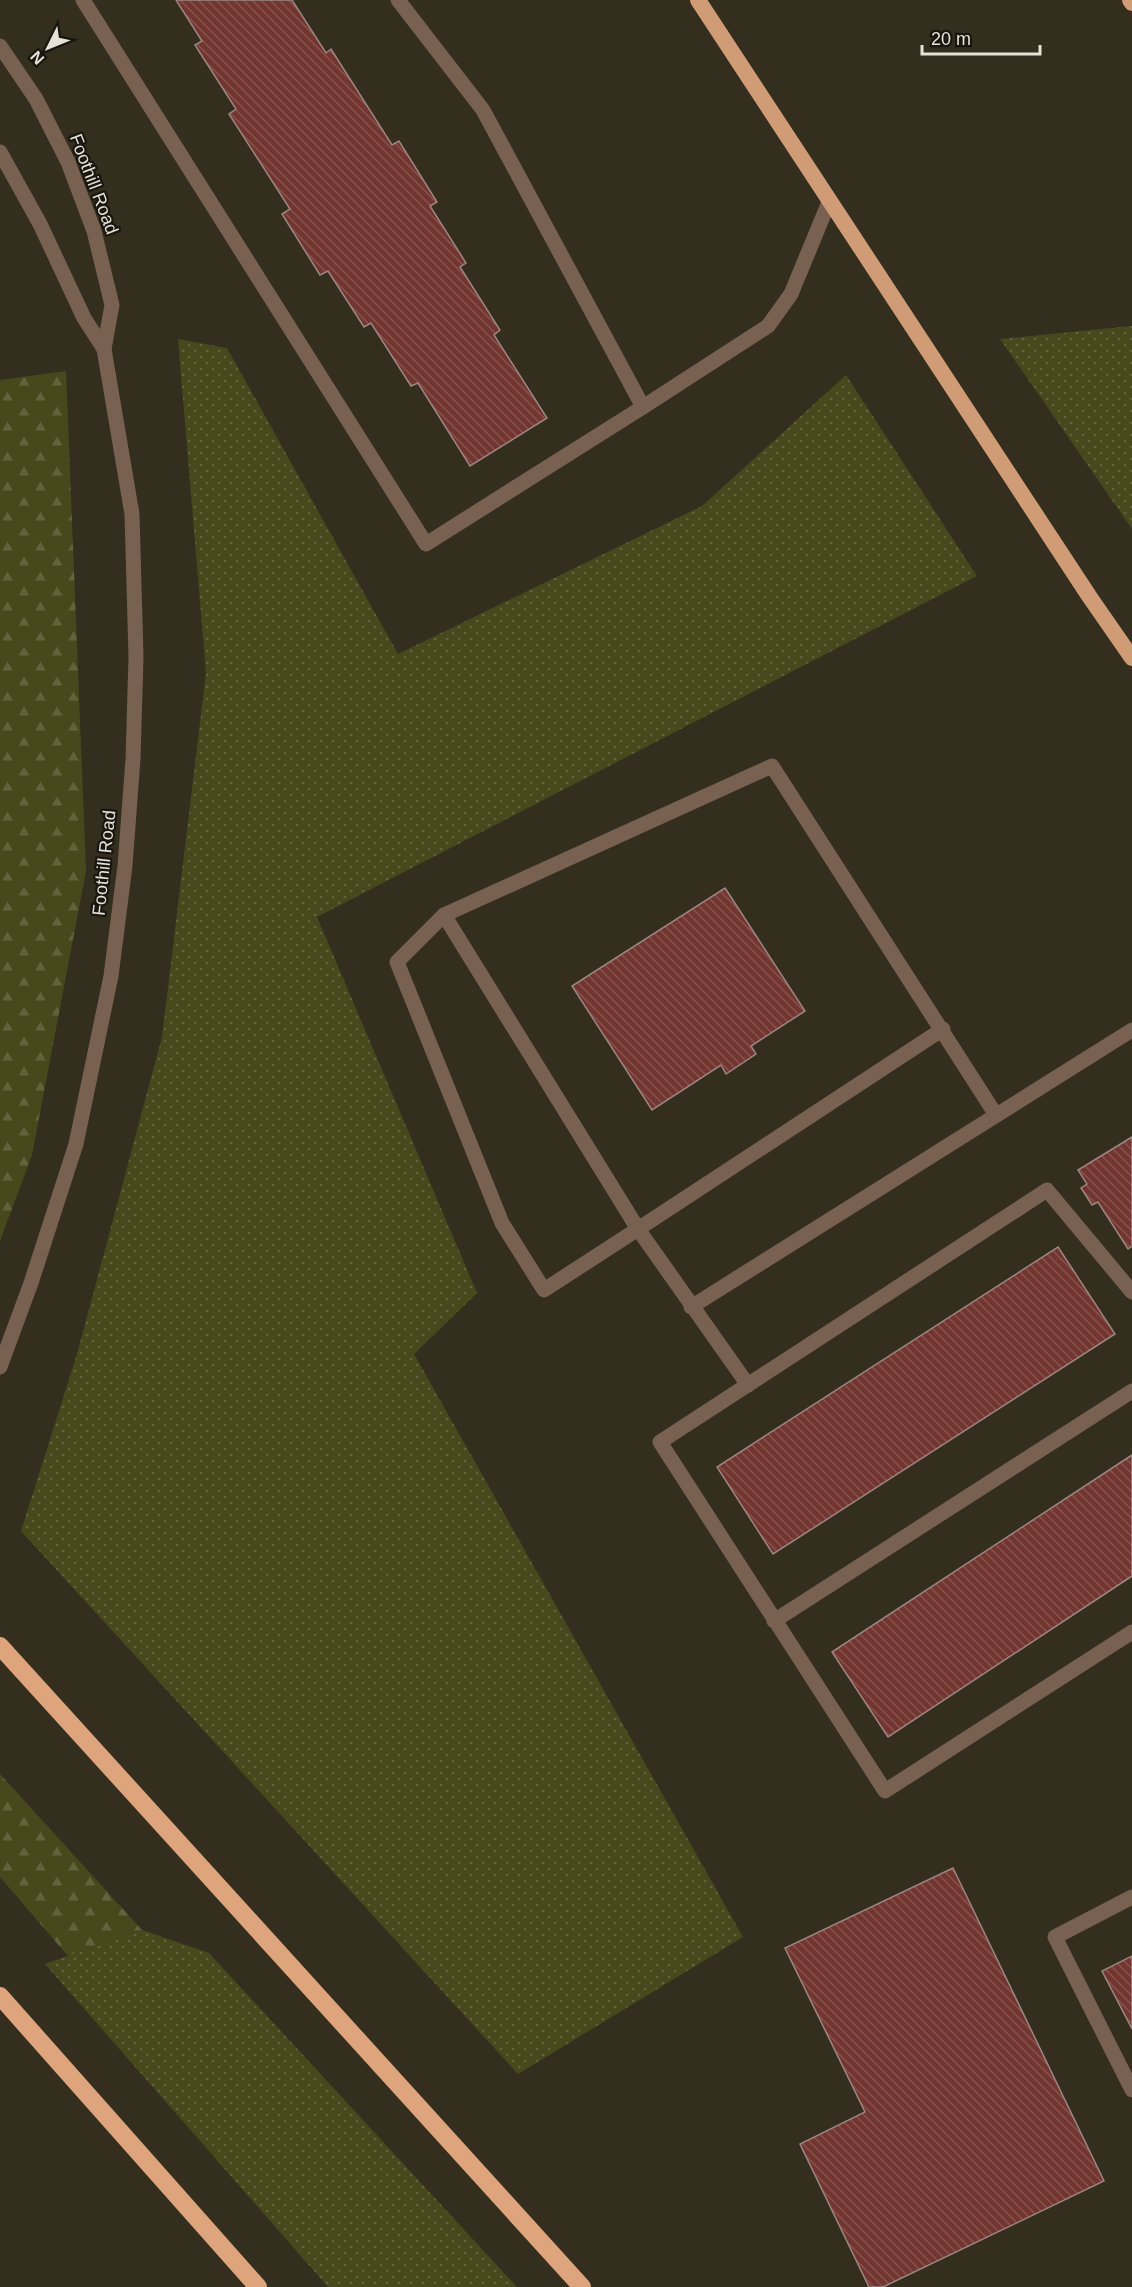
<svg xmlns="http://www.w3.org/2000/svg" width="1132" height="2287" font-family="Arial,sans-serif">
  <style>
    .green { fill: url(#green-dots) }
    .forest { fill: url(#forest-firs) }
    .building { fill: url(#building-back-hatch); stroke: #9d8683; stroke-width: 1.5 }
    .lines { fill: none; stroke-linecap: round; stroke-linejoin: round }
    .service { stroke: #786150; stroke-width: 15 }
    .tertiary { stroke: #786150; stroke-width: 15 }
    .trunk { stroke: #d09c76; stroke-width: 16 }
    .motorway { stroke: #dea57c; stroke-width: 18 }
    .labels { text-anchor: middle; stroke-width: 4.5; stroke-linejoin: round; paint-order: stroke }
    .street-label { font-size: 18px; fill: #e5e2d8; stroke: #18160f }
  </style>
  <defs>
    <pattern id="green-dots" width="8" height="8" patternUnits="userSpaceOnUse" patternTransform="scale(1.5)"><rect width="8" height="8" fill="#47491c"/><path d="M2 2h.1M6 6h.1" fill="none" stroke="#61633c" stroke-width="1.8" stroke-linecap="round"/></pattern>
    <pattern id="forest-firs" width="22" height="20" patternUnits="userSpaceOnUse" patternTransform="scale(1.5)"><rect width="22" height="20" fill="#47491c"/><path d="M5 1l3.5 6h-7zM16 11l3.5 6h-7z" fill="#61633c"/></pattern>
    <pattern id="building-back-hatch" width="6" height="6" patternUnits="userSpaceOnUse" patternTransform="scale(1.5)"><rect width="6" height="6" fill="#72352f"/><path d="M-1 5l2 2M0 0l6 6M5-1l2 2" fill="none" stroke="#86524c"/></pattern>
  </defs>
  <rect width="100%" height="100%" fill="#332e1e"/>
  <g class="green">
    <polygon points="1132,326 1132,529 1000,339"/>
    <polygon points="178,339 227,348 398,654 702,506 846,375 977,576 317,917 477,1293 414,1354 743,1937 518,2074 21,1531 77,1354 162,1037 206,673"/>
    <polygon points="142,1930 209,1953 517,2287 328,2287 45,1964"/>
  </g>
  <g class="forest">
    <polygon points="66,371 86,871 32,1155 0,1241 0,380"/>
    <polygon points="0,1774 142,1930 68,1956 0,1877"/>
  </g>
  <g class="building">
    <polygon points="176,0 292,0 326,53 331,49 392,145 399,141 437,202 430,206 466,263 460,267 500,330 494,335 547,418 470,466 418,383 411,386 371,323 364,327 328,271 320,275 282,214 290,209 229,114 236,109 195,45 202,41"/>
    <polygon points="725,888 805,1011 751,1046 756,1054 726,1074 721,1065 652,1110 572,986"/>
    <polygon points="1132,1137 1132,1246 1128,1249 1098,1202 1092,1205 1081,1188 1087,1184 1078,1170"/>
    <polygon points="1058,1247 1115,1334 773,1554 717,1467"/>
    <polygon points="1132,1455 1132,1576 888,1737 832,1652"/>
    <polygon points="953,1868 1104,2181 883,2287 869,2287 800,2144 865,2112 785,1948"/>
    <polygon points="1132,1956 1132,2029 1102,1971"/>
  </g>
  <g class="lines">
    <g class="service">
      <polyline points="83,0 426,544 643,407 483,110 398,0"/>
      <polyline points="643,407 768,326 791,294 829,202"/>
      <polyline points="444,915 638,1229 943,1029"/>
      <polyline points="1132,1292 1047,1190 660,1442 885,1791 1132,1632"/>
      <polyline points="691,1307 1132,1030"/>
      <polyline points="748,1385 638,1229 544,1290 502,1223 397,962 444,915 772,766 996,1115"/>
      <polyline points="774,1621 1132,1391"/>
      <polyline points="1132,1897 1055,1937 1132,2090"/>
    </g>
    <g class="tertiary">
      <polyline points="0,46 36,99 68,162 94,231 112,305 104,349 132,514 136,657 133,759 125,866 111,976 76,1144 31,1283 0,1367"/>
      <polyline points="0,152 40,224 84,318 104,349"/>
    </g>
    <g class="trunk">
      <polyline points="698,0 1089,596 1132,658"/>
      <polyline points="1130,0 1132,3"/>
    </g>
    <g class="motorway">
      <polyline points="0,1646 582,2287"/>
      <polyline points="0,1996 258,2287"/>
    </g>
  </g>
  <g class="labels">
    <g class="street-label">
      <text transform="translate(94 184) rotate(69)" y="6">Foothill Road</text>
      <text transform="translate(104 863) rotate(-84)" y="6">Foothill Road</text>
    </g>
  </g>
  <g transform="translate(48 48) rotate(227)" stroke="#18160f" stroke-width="4.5" paint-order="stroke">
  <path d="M0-4.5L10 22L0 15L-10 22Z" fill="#e5e2d8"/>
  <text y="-9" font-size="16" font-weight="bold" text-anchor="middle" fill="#e5e2d8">N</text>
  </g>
  <path d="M922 45v9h118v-9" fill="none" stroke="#e5e2d8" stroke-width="3"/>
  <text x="931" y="45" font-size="18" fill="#e5e2d8" stroke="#18160f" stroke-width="4.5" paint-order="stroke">20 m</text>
</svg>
